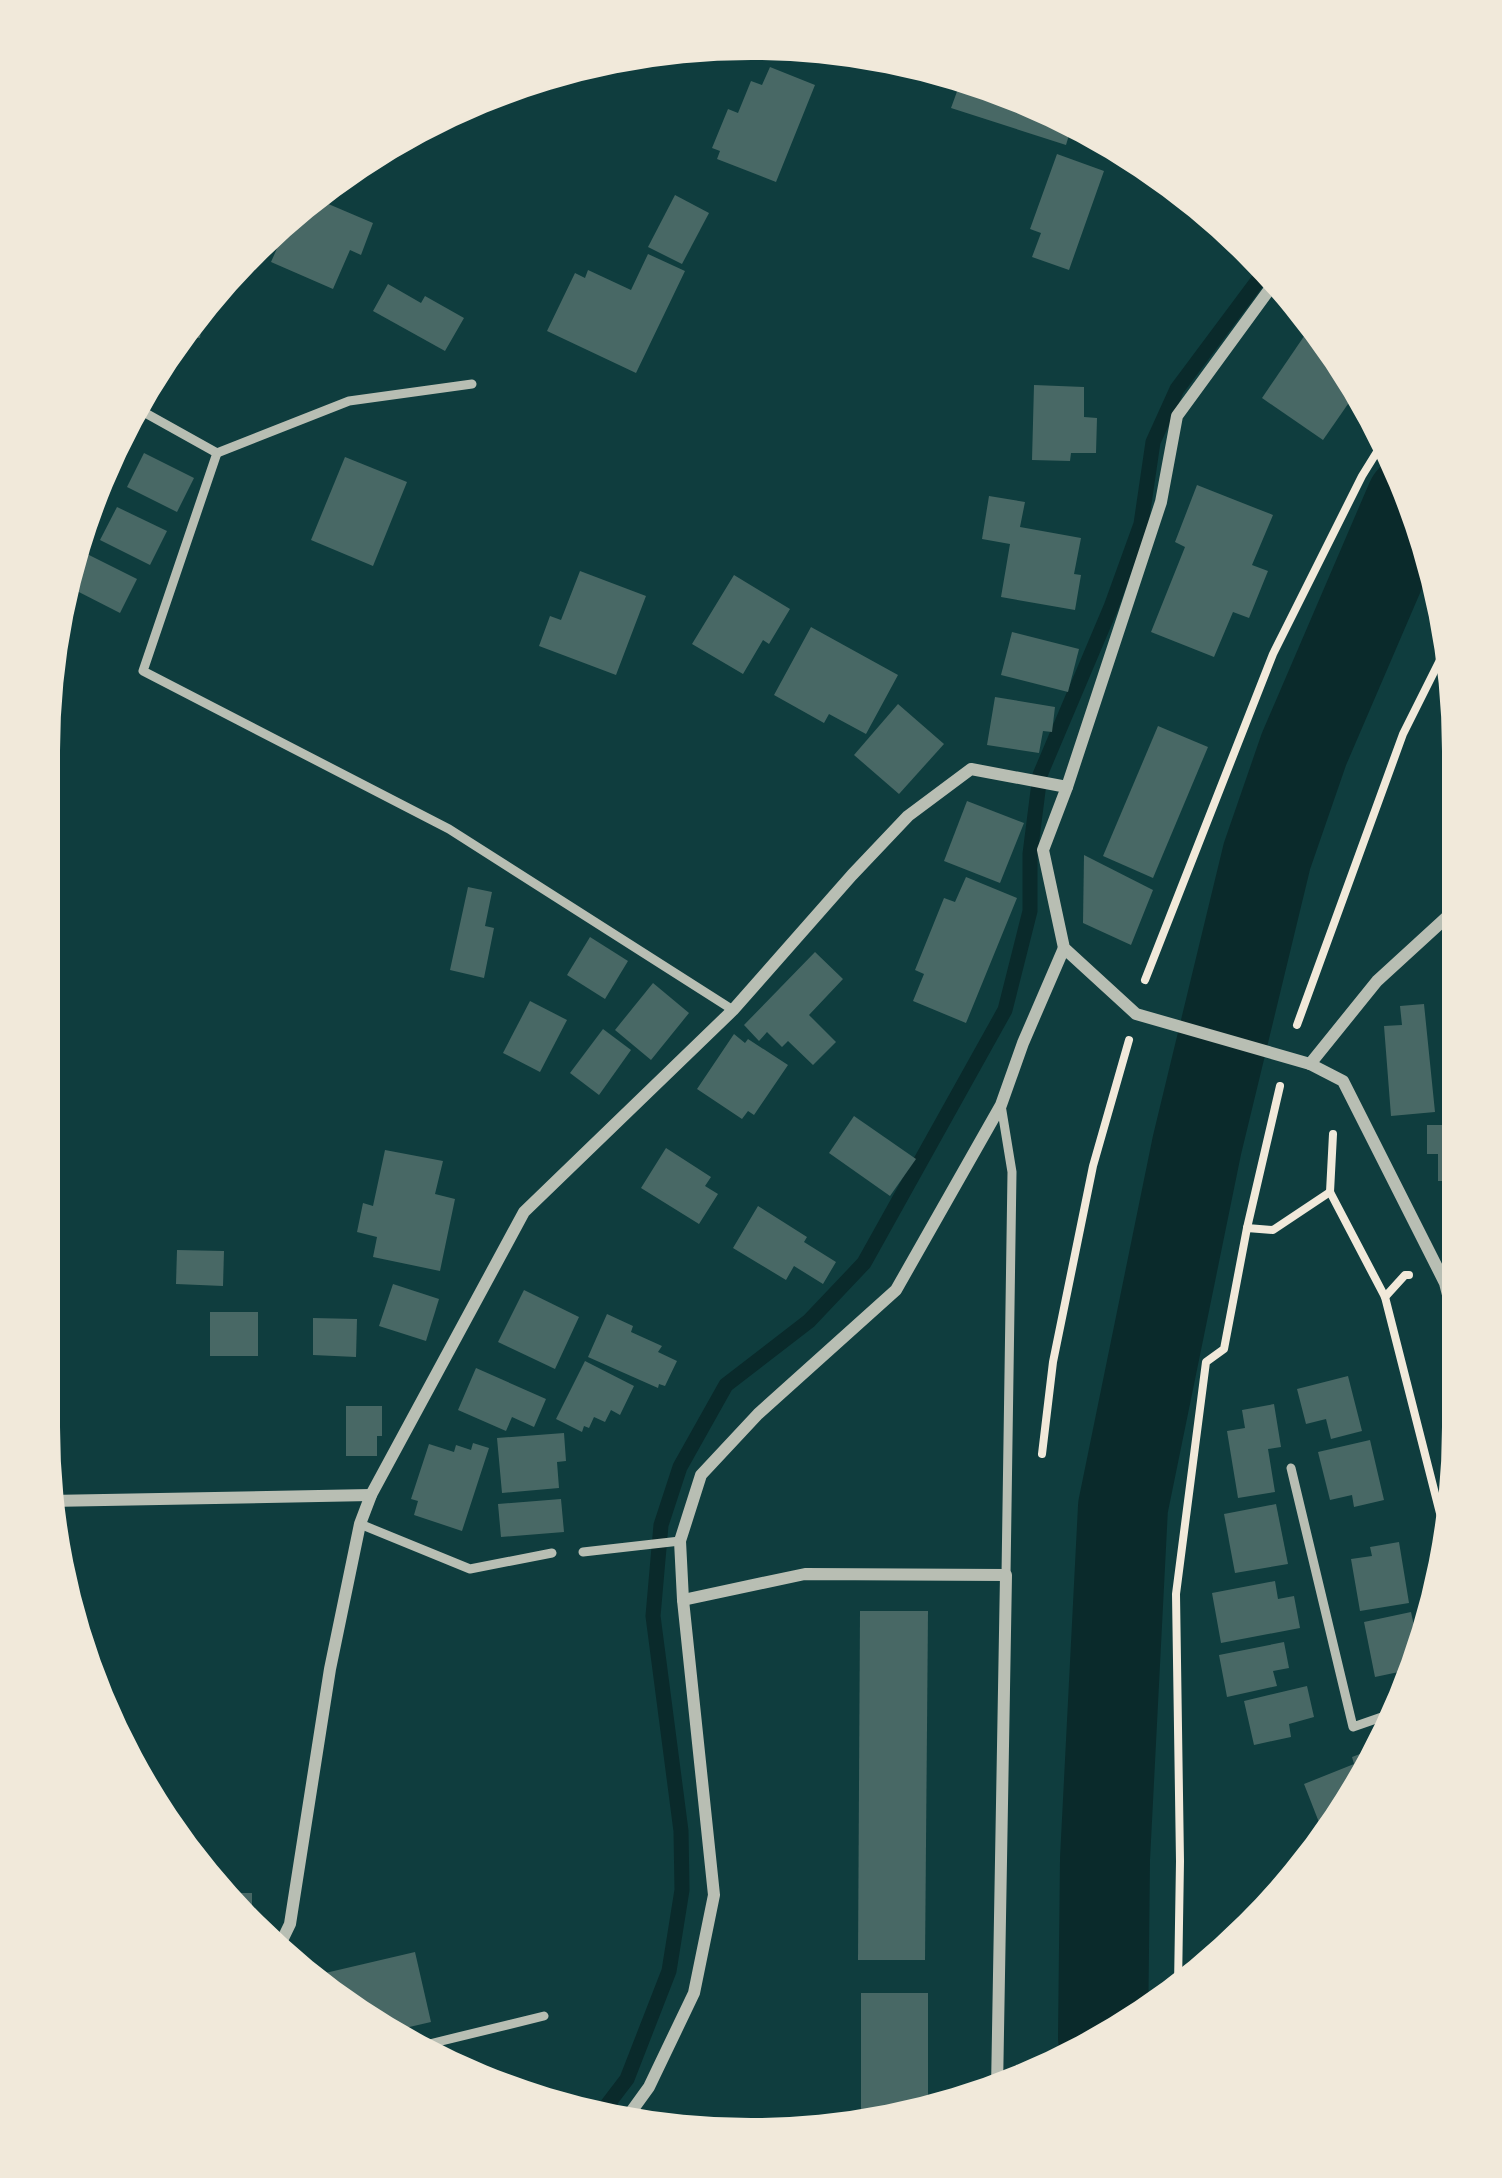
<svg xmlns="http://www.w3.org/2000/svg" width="1502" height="2178" font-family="'Varela Round',sans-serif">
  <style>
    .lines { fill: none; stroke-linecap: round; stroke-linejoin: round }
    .stream { stroke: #0a2a2b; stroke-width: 15 }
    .river { stroke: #0a2a2b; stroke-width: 90 }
    .building { fill: #486865 }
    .path { stroke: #f1e9da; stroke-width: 8 }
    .service { stroke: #b8beb3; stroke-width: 9 }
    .minor { stroke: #b8beb3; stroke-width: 12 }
  </style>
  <rect width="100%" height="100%" fill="#0f3d3e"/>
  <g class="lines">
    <g class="stream">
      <polyline points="1408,507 1415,510"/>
      <polyline points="598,2117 627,2079 669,1971 682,1890 681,1831 653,1616 661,1525 680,1467 726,1385 809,1321 864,1263 1005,1010 1030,911 1030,854 1040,775 1111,607 1141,524 1153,442 1177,389 1268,267"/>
    </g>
    <polyline class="river" points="1103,2039 1105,1859 1123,1507 1197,1145 1267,856 1304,749 1411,500"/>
  </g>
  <g class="building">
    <polygon points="752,39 759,40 754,53 742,48 738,58 710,47"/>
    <polygon points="770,67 815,85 776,182 717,159 720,151 712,148 728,109 738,113 751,81 762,85"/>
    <polygon points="942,77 1024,93 1097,142 1069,135 1066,145 951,108 959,86 941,80"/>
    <polygon points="1057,154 1104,171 1069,270 1032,257 1041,233 1030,229"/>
    <polygon points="675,195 709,213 682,264 648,247"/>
    <polygon points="319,200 373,223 361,255 350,250 333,289 271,262 290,219"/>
    <polygon points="648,254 685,271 636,373 547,331 575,273 585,278 588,270 631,290"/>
    <polygon points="388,284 421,303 425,296 464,318 445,351 373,311"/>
    <polygon points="204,305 200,338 180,336 185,330"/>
    <polygon points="1311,326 1357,391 1323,440 1262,398"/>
    <polygon points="1034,385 1084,387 1084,417 1097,418 1096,453 1071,453 1070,461 1032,460"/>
    <polygon points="144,453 194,478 177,512 127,487"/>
    <polygon points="345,457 407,482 373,566 311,540"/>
    <polygon points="1197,485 1273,515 1252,565 1268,571 1249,618 1233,612 1214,657 1151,632 1185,547 1175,542"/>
    <polygon points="989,496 1025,502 1020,527 1081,538 1074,574 1081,575 1075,610 1001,597 1010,544 982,539"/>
    <polygon points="117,507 167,531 150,565 100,540"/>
    <polygon points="87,554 137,579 120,613 71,588"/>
    <polygon points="580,571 646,596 616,675 539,646 550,616 561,620"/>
    <polygon points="734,575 790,609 769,644 763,640 743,674 692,644"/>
    <polygon points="811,627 898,675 866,734 829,714 824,723 774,695"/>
    <polygon points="1012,632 1079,649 1068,692 1001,675"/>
    <polygon points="995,697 1055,707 1052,732 1043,731 1039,753 987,745"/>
    <polygon points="898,704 944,744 899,794 854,755"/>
    <polygon points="1158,726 1208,747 1153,878 1103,856"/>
    <polygon points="967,801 1024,823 1000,883 944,861"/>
    <polygon points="1084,855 1153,890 1131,945 1083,923"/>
    <polygon points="966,877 1017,898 966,1023 913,1001 924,974 915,970 944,898 955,902"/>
    <polygon points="468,887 492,892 485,926 494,928 484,978 450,970"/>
    <polygon points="590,937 628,961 605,999 567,975"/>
    <polygon points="815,952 843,979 809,1015 836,1042 813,1065 788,1041 782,1047 767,1032 759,1041 744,1025"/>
    <polygon points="653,983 689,1013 651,1060 615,1030"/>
    <polygon points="530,1001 567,1020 540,1072 503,1053"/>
    <polygon points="1424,1004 1435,1112 1391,1116 1384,1026 1402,1025 1400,1006"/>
    <polygon points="603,1029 631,1050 599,1095 570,1073"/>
    <polygon points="734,1034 745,1043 748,1039 788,1065 754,1115 748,1111 742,1119 697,1089"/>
    <polygon points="854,1116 916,1159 890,1196 829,1153"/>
    <polygon points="1427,1125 1458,1125 1460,1229 1453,1229 1452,1181 1438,1181 1438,1154 1427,1154"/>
    <polygon points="666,1148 711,1177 705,1186 718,1194 699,1224 641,1188"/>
    <polygon points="385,1150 443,1161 435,1194 455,1199 440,1271 373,1257 377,1237 357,1232 363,1203 373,1206"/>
    <polygon points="758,1206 807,1237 804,1242 836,1262 823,1284 794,1266 786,1280 733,1248"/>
    <polygon points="177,1250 224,1251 223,1286 176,1284"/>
    <polygon points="393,1284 439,1299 426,1341 379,1326"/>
    <polygon points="524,1290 579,1317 555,1369 498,1342"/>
    <rect x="210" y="1312" width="48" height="44"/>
    <polygon points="607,1314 633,1326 631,1332 662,1346 658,1352 677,1361 665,1386 659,1384 658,1388 588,1357"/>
    <polygon points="313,1318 357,1319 356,1357 313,1355"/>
    <polygon points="585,1361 634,1386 620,1415 611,1410 605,1422 594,1417 589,1428 584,1426 582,1432 556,1419"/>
    <polygon points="476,1368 546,1399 534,1427 512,1417 506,1431 458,1410"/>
    <polygon points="1348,1376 1362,1431 1331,1439 1326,1419 1306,1424 1297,1389"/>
    <polygon points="1274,1404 1281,1447 1268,1449 1275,1492 1238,1498 1227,1431 1245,1428 1242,1410"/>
    <polygon points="346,1406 382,1406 382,1436 377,1436 377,1456 346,1456"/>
    <polygon points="564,1433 566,1461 557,1462 559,1488 502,1493 497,1438"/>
    <polygon points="1370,1440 1384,1500 1354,1507 1352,1495 1330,1500 1318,1452"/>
    <polygon points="473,1443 489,1448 462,1531 414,1515 418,1501 411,1499 429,1444 454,1452 456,1445 471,1450"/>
    <polygon points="561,1499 564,1532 501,1537 498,1504"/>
    <polygon points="1276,1504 1288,1564 1235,1573 1224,1514"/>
    <polygon points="1399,1542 1409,1603 1360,1611 1351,1559 1372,1556 1370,1547"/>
    <polygon points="1275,1581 1278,1599 1294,1596 1300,1628 1221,1643 1212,1593"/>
    <polygon points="860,1611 928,1611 925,1960 858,1960"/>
    <polygon points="1411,1612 1419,1649 1418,1653 1410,1655 1413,1669 1375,1677 1364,1622"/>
    <polygon points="1284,1642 1289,1668 1273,1671 1277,1686 1227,1697 1219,1655"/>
    <polygon points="1307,1686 1314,1717 1289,1724 1291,1737 1254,1745 1244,1701"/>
    <polygon points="1376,1748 1372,1755 1322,1830 1304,1784 1354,1764 1352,1757"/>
    <polygon points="221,1893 252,1893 252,1928"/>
    <polygon points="415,1952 431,2022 392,2031 325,1989 321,1974"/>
    <polygon points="861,1993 928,1993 928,2112 889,2125 861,2126"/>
  </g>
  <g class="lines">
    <g class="path">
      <polyline points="1145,980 1273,654 1362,476 1388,434"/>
      <polyline points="1297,1025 1403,734 1450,640"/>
      <polyline points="1333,1134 1330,1192 1385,1297 1443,1525"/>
      <polyline points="1247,1228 1273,1230 1330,1192"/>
      <polyline points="1385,1297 1405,1275 1409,1275"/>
      <polyline points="1042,1454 1053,1362 1093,1166 1129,1040"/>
      <polyline points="1178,1986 1180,1861 1176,1594 1206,1362 1224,1349 1247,1228 1280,1086"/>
    </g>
    <g class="service">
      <polyline points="131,405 217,453 143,671 449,829 733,1010"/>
      <polyline points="217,453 349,401 472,384"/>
      <polyline points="1001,1105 1012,1172 1006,1575"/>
      <polyline points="1291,1468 1353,1727 1402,1710"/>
      <polyline points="360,1524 470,1569 552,1553"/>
      <polyline points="583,1552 680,1541"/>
      <polyline points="417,2047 544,2016"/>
    </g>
    <g class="minor">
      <polyline points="1277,279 1177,416 1161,502 1067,787 1043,850 1064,948 1136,1014 1310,1064 1343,1081 1445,1283 1462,1350"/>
      <polyline points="1310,1064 1377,981 1448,916 1454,913"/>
      <polyline points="49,1501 371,1495"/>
      <polyline points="683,1600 805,1574 1006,1575 997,2089"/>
      <polyline points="275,1955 290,1924 330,1669 360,1524 371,1495 524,1212 733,1010 852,875 908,816 971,769 1067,787"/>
      <polyline points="623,2123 649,2087 694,1993 714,1895 683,1600 680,1541 701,1475 758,1414 896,1290 1001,1105 1023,1043 1064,948"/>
    </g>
  </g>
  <path d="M0 0H1502V2178H0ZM751 60H751A691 691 0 0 1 1442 751V1427A691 691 0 0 1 751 2118H751A691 691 0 0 1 60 1427V751A691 691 0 0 1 751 60Z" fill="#f1e9da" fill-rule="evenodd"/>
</svg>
